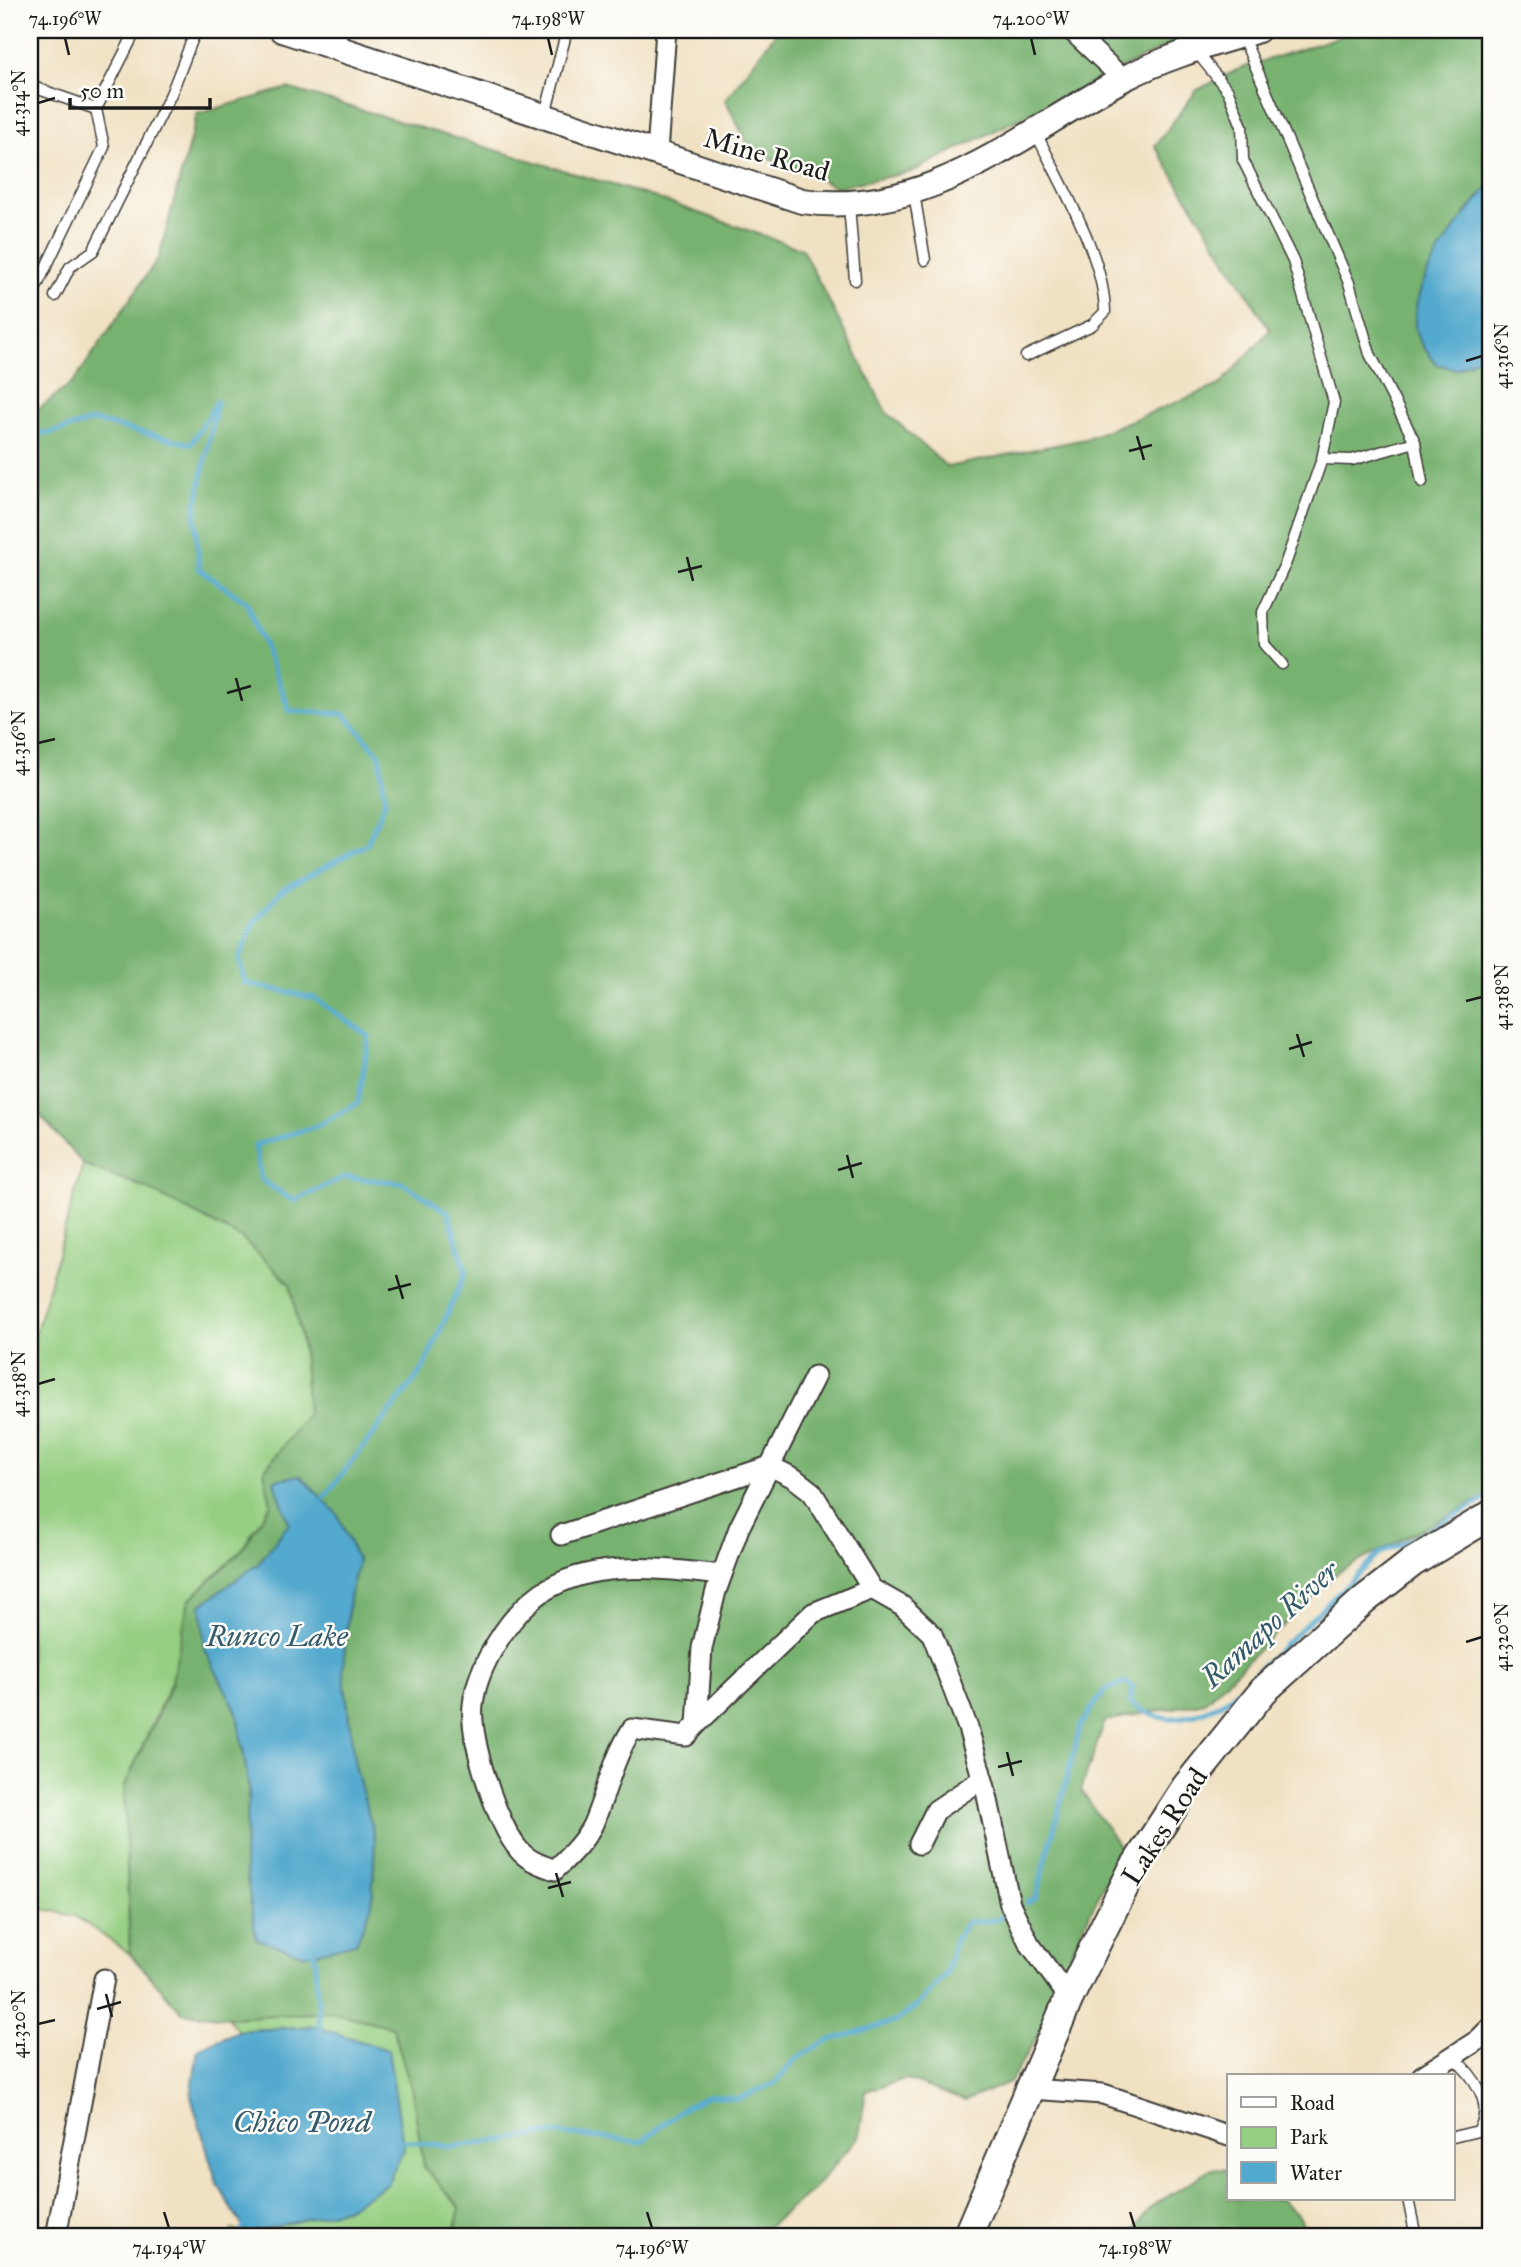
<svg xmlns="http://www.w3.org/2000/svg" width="1521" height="2267" font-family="'IM FELL Great Primer',serif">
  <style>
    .green { fill: #95cf82; stroke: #58764f; stroke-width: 2 }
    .forest { fill: #78b270; stroke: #4a6746; stroke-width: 2; fill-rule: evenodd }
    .water { fill: #52a9ce; stroke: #376275; stroke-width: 2 }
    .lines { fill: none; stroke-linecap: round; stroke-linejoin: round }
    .stream { stroke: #52a9ce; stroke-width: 5 }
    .service-casing { stroke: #3c3a35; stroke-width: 13 }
    .minor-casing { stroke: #3c3a35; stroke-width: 23 }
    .tertiary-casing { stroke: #3c3a35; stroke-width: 28 }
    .secondary-casing { stroke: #3c3a35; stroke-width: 32 }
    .service { stroke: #fff; stroke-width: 10 }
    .minor { stroke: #fff; stroke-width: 19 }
    .tertiary { stroke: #fff; stroke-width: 24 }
    .secondary { stroke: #fff; stroke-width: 28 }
    .ticks { fill: none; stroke: #1c1c1c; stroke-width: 2.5 }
    .labels { text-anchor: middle; stroke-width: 5; stroke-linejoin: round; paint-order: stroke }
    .street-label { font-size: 28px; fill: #1c1c1c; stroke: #fdfcf7 }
    .water-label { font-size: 30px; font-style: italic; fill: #345b6c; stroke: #fdfcf7 }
    .neatline { fill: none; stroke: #1c1c1c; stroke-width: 2.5 }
    .ticks-label { font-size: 18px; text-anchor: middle; fill: #1c1c1c }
  </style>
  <rect width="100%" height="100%" fill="#fdfcf7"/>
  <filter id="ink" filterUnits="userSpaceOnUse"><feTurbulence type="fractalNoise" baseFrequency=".0143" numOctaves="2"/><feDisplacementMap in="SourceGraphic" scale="14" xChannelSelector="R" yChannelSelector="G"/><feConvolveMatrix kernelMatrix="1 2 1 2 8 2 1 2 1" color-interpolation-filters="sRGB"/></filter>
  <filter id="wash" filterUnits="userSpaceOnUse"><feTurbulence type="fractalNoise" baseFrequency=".00686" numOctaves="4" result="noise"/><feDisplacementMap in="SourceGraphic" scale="28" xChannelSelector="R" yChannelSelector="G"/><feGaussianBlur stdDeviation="1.57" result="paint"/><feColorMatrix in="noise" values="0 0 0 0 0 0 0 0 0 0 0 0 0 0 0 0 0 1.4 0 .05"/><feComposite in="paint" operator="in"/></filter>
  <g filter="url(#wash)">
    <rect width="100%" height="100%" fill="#f0e1c3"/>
    <g class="green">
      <polygon points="83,1164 146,1188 241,1237 291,1285 303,1348 308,1414 264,1470 272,1504 240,1552 189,1600 174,1675 124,1788 130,1954 75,1916 30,1906 30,1470 37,1453 34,1339"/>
      <polygon points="331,2012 393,2027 412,2091 424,2167 460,2208 454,2237 231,2237 232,2230 247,2234 314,2026 238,2031 228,2018"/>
    </g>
    <g class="forest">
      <polygon points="778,30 1212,30 1169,45 911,172 837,187 751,150 725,100"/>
      <path d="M 1360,30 L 1491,30 L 1491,184 L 1464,215 L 1456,369 L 1491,351 L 1491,1494 L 1338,1572 L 1205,1702 L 1105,1721 L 1081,1790 L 1121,1849 L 1068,1959 L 1041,2030 L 1010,2082 L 965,2101 L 906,2079 L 866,2091 L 859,2136 L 814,2189 L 756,2237 L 454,2237 L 460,2207 L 424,2167 L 412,2091 L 393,2027 L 331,2012 L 228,2018 L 183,2013 L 130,1954 L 124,1788 L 171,1685 L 189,1600 L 240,1552 L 271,1504 L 264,1471 L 308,1413 L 303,1348 L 290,1284 L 243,1239 L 146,1188 L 83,1164 L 30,1104 L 30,416 L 74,381 L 159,257 L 197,114 L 288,88 L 653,197 L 802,249 L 886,412 L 947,467 L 1085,439 L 1220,385 L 1270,330 L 1155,146 L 1197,90 L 1239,69 ZM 275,1480 L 358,1562 L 349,1598 L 343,1670 L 355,1766 L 375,1838 L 372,1905 L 244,1857 L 249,1789 L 237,1712 L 201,1606 L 258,1564 L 289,1523 Z"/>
      <polygon points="1212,2169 1229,2170 1229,2199 1280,2199 1300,2217 1307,2237 1130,2237 1152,2206"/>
    </g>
    <g class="water">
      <path d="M 1491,184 L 1491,351 L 1456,369 L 1436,364 C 1430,355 1418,342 1416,332 C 1406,284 1462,217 1491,184 Z"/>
      <polygon points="300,1475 338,1515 358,1562 349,1598 343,1670 355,1766 375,1838 372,1905 356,1943 305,1955 256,1939 244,1857 249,1789 237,1712 205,1650 201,1605 258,1564 289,1523 274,1480"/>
      <polygon points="314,2026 388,2050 404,2149 387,2184 346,2209 247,2234 217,2183 191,2097 198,2049 238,2031"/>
    </g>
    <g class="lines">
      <g class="stream">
        <polyline points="30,430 47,434 93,421 191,444 217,402 195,511 199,569 247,603 290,711 344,714 380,755 385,802 367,844 281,891 253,924 239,959 245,983 314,998 369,1036 358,1103 317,1126 255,1145 261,1180 294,1201 344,1177 403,1183 448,1212 466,1272 423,1369 320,1503"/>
        <path d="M 1027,1903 L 1036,1898 L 1081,1724 L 1105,1690 L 1126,1682 L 1133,1687 L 1130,1701 C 1160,1730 1196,1717 1227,1700 L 1380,1553 L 1409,1541 L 1491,1496"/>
        <polyline points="314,1946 320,2034"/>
        <polyline points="396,2140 451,2147 554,2133 641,2142 687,2106 711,2095 738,2099 775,2083 797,2058 827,2041 897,2021 921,2002 946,1974 955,1940 967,1922 997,1920 1004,1915"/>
        <polyline points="240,2237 246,2221"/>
      </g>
    </g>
  </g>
  <g filter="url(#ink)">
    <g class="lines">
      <defs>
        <g id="service">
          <polyline points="30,32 35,30"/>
          <polyline points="1242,35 1349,283 1370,354 1415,442 1422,482"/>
          <polyline points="1195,50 1228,91 1242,126 1243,160 1293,261 1334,402 1322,459 1286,562 1263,612 1264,644 1282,664"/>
          <polyline points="30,86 96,109"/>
          <polyline points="545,115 567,30"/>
          <polyline points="914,193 925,260"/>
          <polyline points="849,205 855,280"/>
          <polyline points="55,296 70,267 93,251 171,94 196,30"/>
          <polyline points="30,300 104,147 96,109 136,30"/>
          <path d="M 1026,356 L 1092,325 L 1105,312 C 1104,255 1060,183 1035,131"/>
          <polyline points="1322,459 1352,460 1415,442"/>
          <path d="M 1452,2057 C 1473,2074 1496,2104 1478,2131 L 1453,2137"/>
          <polyline points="1408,2199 1416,2237"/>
        </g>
        <g id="minor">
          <polyline points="1071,30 1123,79"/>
          <polyline points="334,49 338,30"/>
          <polyline points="657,152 666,30"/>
          <polyline points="561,1535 770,1466 794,1478 812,1492 872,1589 902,1606 932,1634 968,1728 986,1791 1010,1904 1029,1943 1069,1998"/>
          <path d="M 722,1575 C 663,1569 593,1558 541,1593 C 509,1616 477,1666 473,1705 C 469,1739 497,1824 519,1850 C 528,1861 542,1865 555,1870 C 568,1857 585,1841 593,1824 C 607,1791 613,1759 632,1729 L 686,1736 L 697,1724 L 702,1648 L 716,1591 L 739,1528 L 815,1376"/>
          <polyline points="697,1724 813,1613 872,1589"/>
          <polyline points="919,1844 936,1810 982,1779"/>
          <polyline points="1422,2076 1478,2040 1491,2027"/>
          <polyline points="1030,2089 1103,2094 1229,2136"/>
          <polyline points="56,2237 104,1979"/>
        </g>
        <path id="tertiary" d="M 282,30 L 802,201 C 928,219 1019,134 1123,79 C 1165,57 1212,44 1258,30"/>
        <polyline id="secondary" points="967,2237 1069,1998 1132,1871 1186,1787 1264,1690 1364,1600 1413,1562 1491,1515"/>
      </defs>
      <use href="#service" class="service-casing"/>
      <use href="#minor" class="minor-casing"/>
      <use href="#tertiary" class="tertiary-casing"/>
      <use href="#secondary" class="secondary-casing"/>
      <use href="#service" class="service"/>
      <use href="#minor" class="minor"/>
      <use href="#tertiary" class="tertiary"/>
      <use href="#secondary" class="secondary"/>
    </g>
  </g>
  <path class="ticks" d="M 65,38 L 69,55M 548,38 L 552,55M 1031,38 L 1035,55M 38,103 L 55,98M 1466,361 L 1482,356M 1137,436 L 1144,460M 1129,451 L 1152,445M 687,557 L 693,581M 678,572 L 702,566M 236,678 L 242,701M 227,693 L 251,686M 38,743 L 55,739M 1466,1001 L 1482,997M 1297,1034 L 1304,1057M 1289,1049 L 1312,1042M 847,1155 L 853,1178M 838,1170 L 862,1163M 396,1275 L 403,1299M 388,1290 L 411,1284M 38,1384 L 55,1379M 1466,1642 L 1482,1637M 1007,1752 L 1013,1776M 998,1767 L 1022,1761M 556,1873 L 563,1897M 548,1888 L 571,1882M 106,1994 L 112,2017M 97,2009 L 121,2002M 38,2024 L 55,2020M 164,2212 L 169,2228M 647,2212 L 652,2228M 1130,2212 L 1135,2228"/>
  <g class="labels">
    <g class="street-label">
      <text transform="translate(767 154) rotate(16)" y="10">Mine Road</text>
      <text transform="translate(1164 1826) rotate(-57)" y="10">Lakes Road</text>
    </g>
    <g class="water-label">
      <text transform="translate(1270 1624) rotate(-42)" y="10">Ramapo River</text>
      <text x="277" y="1646">Runco Lake</text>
      <text x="302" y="2132">Chico Pond</text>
    </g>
  </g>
  <rect width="1521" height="2267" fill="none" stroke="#fdfcf7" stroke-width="77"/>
  <rect x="1227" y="2074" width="228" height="126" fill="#fdfcf7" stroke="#a3a29f" stroke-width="2"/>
  <rect x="1241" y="2097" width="35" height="10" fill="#ffffff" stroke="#a3a29f" stroke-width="2"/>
  <text x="1290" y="2110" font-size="21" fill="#1c1c1c">Road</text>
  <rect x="1241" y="2127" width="35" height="21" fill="#95cf82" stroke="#a3a29f" stroke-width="2"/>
  <text x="1290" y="2144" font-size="21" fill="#1c1c1c">Park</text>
  <rect x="1241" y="2162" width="35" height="21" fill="#52a9ce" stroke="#a3a29f" stroke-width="2"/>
  <text x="1290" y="2180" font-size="21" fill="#1c1c1c">Water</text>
  <path d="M70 98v10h140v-10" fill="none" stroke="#1c1c1c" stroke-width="3.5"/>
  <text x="80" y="98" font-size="21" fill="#1c1c1c" stroke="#fdfcf7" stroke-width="5" paint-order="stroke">50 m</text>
  <rect x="38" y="38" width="1444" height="2190" class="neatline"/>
  <g class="ticks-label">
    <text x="65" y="25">74.196°W</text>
    <text x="548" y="25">74.198°W</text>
    <text x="1031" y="25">74.200°W</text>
    <text transform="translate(19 103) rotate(-90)" y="6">41.314°N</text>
    <text transform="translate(1502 356) rotate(-90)" y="6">41.316°N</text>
    <text transform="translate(19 743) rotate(-90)" y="6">41.316°N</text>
    <text transform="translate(1502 997) rotate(-90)" y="6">41.318°N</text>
    <text transform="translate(19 1384) rotate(-90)" y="6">41.318°N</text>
    <text transform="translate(1502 1637) rotate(-90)" y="6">41.320°N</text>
    <text transform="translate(19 2024) rotate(-90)" y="6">41.320°N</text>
    <text x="169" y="2254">74.194°W</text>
    <text x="652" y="2254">74.196°W</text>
    <text x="1135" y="2254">74.198°W</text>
  </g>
</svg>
